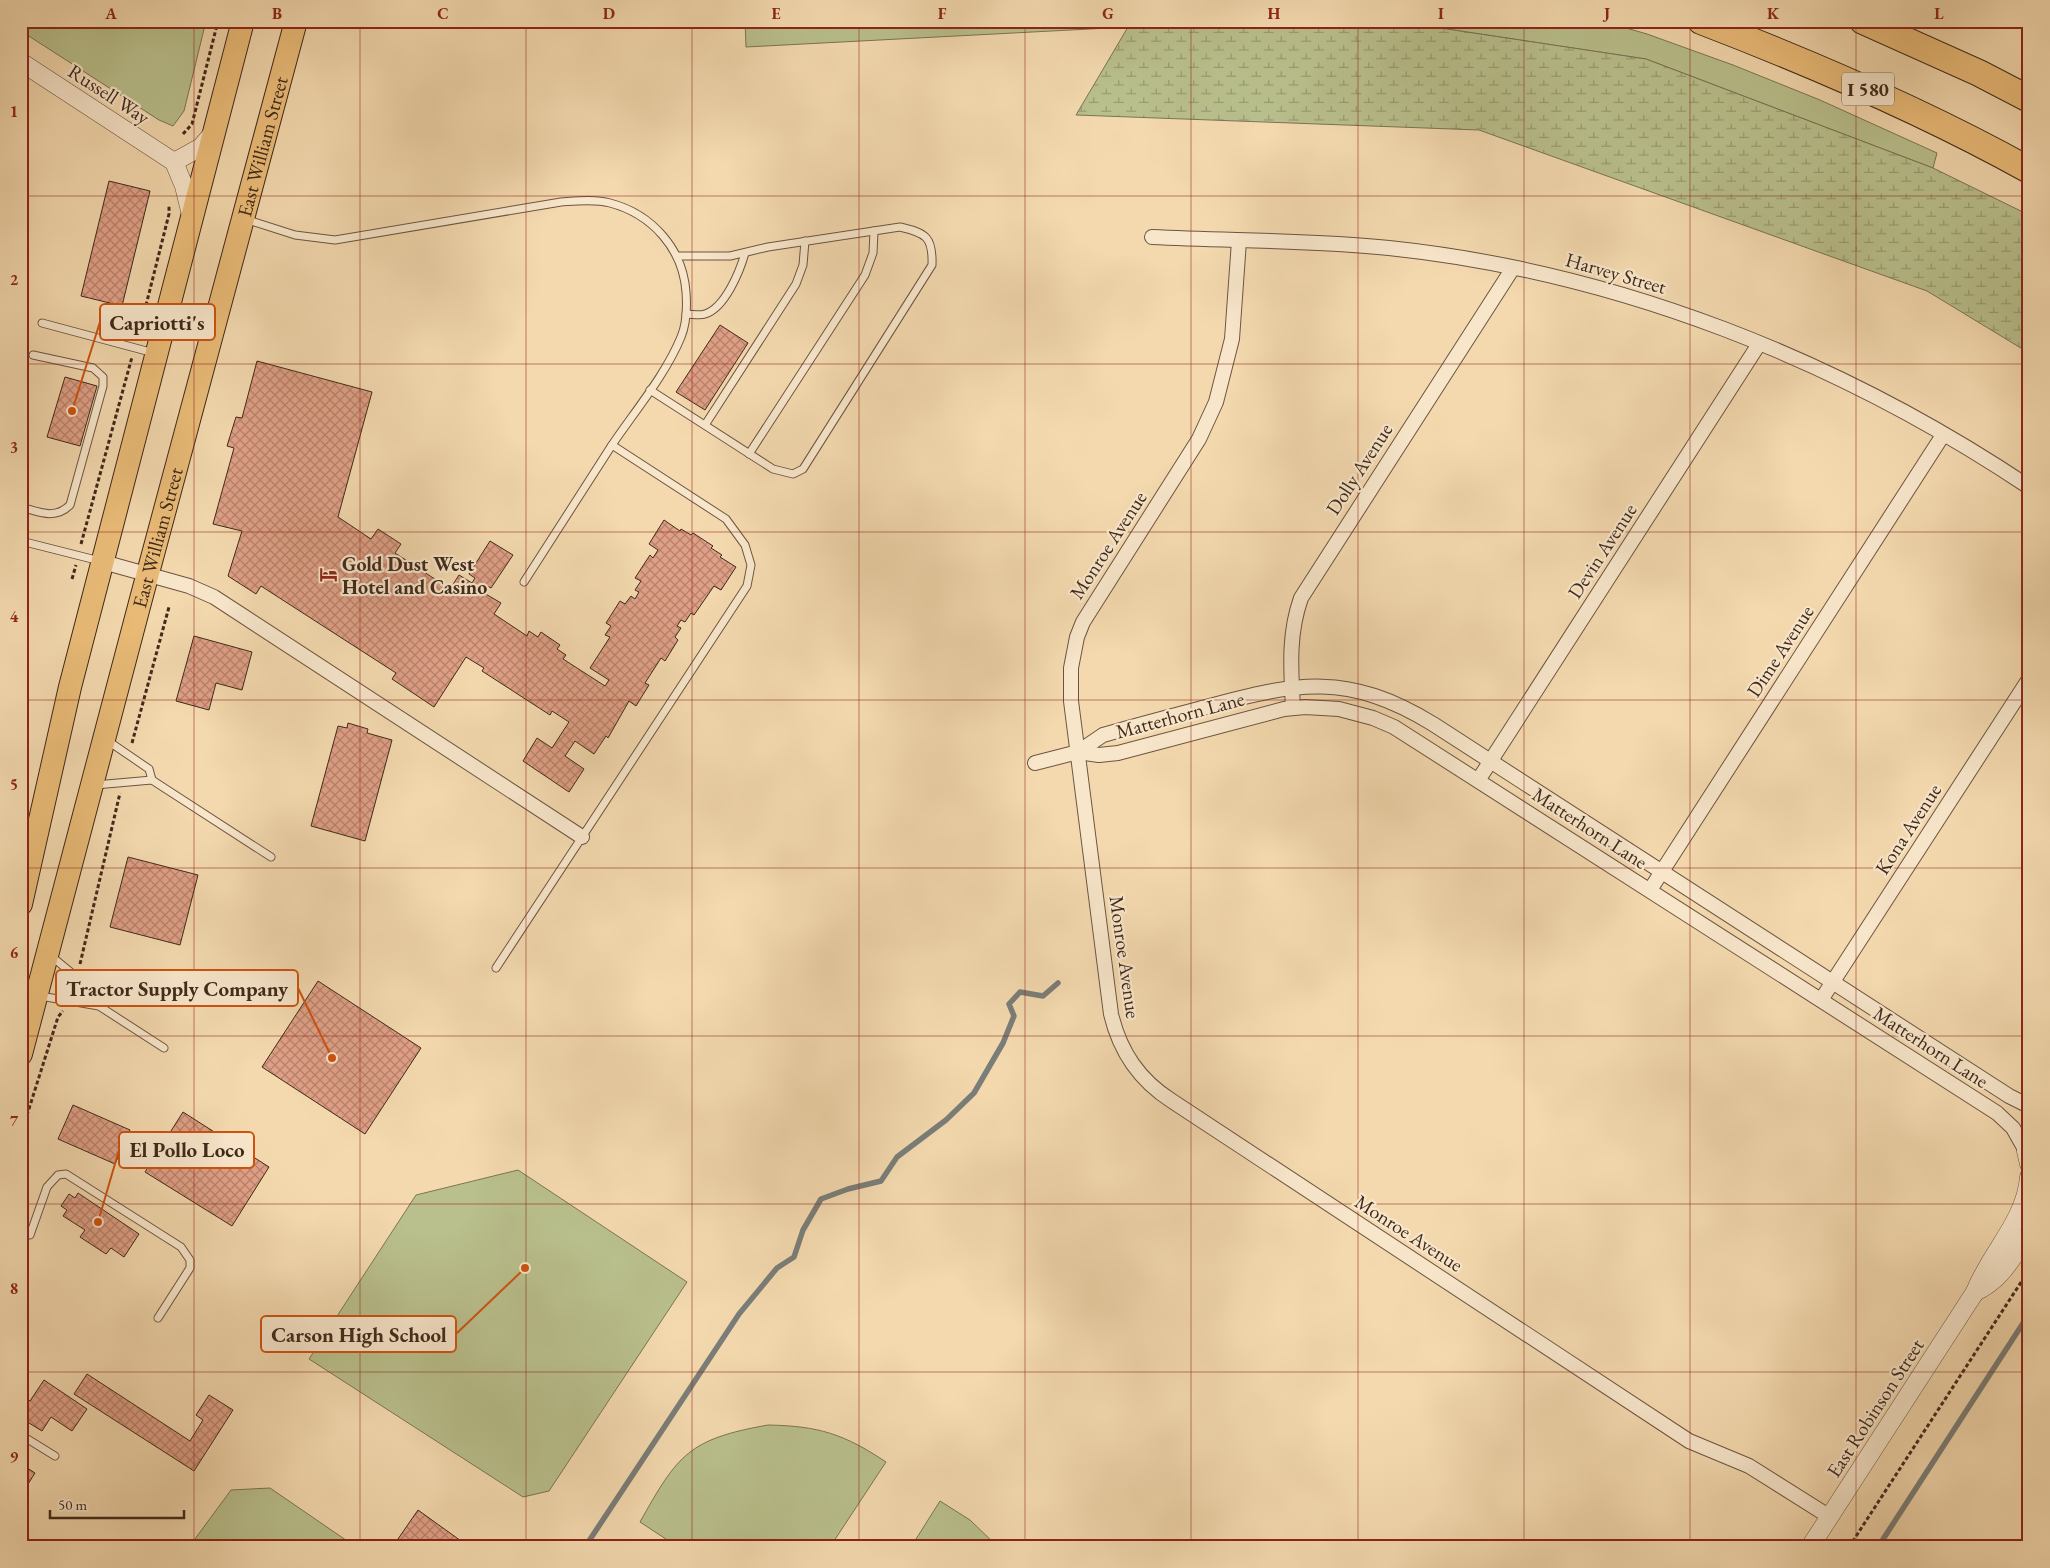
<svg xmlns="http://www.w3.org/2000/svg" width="2050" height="1568" font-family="'EB Garamond',serif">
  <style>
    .grass { fill: #b9c08d; stroke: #7c7454 }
    .wetland { fill: url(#wetland-marsh); stroke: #7c7454 }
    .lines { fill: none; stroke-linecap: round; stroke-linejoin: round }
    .stream { stroke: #7a7e79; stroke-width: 5.5 }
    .building { fill: url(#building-cross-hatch); stroke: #3f291b }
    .service-casing { stroke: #6c5540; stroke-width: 9 }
    .minor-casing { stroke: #6c5540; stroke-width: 16 }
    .tertiary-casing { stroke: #6c5540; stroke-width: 19 }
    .primary-casing { stroke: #3f291b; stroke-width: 24 }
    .motorway-casing { stroke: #3f291b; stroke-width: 28 }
    .path { stroke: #3f291b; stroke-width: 3; stroke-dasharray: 4 2.5; stroke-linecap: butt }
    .service { stroke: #f8e6cb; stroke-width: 7 }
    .minor { stroke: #f8e6cb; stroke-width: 14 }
    .tertiary { stroke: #f8e6cb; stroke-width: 18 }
    .primary { stroke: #eabc78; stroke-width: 22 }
    .motorway { stroke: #eabc78; stroke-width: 26 }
    .grid { fill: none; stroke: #8f2418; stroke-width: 1; stroke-opacity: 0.55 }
    .labels { text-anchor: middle; stroke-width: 4.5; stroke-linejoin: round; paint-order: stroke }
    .shield { fill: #f8e6cb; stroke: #766250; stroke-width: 1 }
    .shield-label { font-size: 19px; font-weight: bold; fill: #3f291b }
    .street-label { font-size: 20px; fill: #3f291b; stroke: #f8e6cb }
    .poi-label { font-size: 20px; font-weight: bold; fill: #3f291b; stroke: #f8e6cb; text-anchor: start }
    .leader { fill: none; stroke: #cf520e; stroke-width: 2 }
    .callout-dot { fill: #cf520e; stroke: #f8e6cb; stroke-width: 2 }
    .callout { fill: #f8e6cb; stroke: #cf520e; stroke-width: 2 }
    .callout-label { font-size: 21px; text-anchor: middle; font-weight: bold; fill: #3f291b }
    .neatline { fill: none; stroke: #8f2418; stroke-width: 2 }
    .grid-label { font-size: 16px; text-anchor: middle; font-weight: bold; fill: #8f2418 }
  </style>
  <defs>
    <pattern id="wetland-marsh" width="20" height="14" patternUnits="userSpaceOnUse" patternTransform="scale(1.25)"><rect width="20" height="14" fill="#b9c08d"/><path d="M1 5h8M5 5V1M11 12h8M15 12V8" fill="none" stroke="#989c72"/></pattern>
    <pattern id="building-cross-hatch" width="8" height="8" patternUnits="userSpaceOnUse" patternTransform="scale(1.25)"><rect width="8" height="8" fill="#e0a086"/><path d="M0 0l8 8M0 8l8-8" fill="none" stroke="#b7826d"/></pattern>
  </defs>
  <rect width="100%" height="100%" fill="#f4d9af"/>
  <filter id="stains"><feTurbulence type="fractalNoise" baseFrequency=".004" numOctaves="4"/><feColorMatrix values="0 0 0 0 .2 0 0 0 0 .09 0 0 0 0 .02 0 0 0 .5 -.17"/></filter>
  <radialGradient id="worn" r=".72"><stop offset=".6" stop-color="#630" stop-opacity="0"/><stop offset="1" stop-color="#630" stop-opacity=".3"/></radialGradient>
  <g class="grass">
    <polygon points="21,21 206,21 184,111 173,126 159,120 21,31"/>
    <polygon points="745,21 1148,21 1128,27 746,47"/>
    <polygon points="1379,21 1602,21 1647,34 1733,65 1820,100 1937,153 1933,168 1646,59 1427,26"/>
    <polygon points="518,1170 687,1282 549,1491 523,1497 309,1359 416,1195"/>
    <path d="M 768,1425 C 819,1426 844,1434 886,1462 L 830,1547 L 678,1547 L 640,1522 C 678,1454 689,1439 768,1425 Z"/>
    <polygon points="270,1488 356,1547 189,1547 231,1490"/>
    <polygon points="940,1501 970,1520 998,1547 911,1547"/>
  </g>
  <polygon class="wetland" points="1148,21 1379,21 1427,26 1646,59 1933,168 2029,215 2029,353 1927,291 1479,130 1076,115 1128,27"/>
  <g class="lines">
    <g class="stream">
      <polyline points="585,1547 739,1314 777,1268 794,1257 803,1230 821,1199 848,1189 881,1181 897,1157 946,1120 974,1093 1003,1043 1014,1016 1009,1004 1020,992 1043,996 1058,983"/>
      <polyline points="1878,1547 2029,1314"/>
    </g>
  </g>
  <g class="building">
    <polygon points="109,181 150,191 122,306 81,296"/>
    <polygon points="720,325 748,343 705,410 676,392"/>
    <polygon points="257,361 372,392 338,517 371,539 378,529 401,544 395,553 450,589 459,575 472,583 475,578 469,574 490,541 513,555 491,588 486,585 483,589 486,591 484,593 501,603 494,614 527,636 529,631 538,637 541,632 560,645 557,649 566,655 563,659 605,686 609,680 590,668 610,637 605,635 611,626 606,623 620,601 625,604 631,596 635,599 639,592 635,590 641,581 635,578 650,555 653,558 658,550 649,544 664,520 680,531 681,529 691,535 693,533 713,546 711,548 722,555 720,557 736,567 721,590 714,586 694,615 691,613 685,622 681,620 677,626 681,628 675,637 678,640 665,661 661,658 645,683 649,685 636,706 629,701 608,738 606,736 594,754 575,741 565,756 584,769 569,792 523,761 537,738 552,748 569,722 552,711 550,715 482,671 484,668 466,657 434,707 392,679 396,673 261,586 256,594 228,576 242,531 213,524 234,448 227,446 236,417 242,418"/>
    <polygon points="65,377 97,386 80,446 47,437"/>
    <polygon points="194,636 252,652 242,690 216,683 209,710 176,701"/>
    <polygon points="348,723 368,729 367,733 392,740 365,841 311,826 338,726 347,728"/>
    <polygon points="128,857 198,875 180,945 110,927"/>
    <polygon points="318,981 421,1048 365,1134 262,1067"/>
    <polygon points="73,1105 130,1130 115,1164 58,1139"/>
    <polygon points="183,1112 269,1167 232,1226 145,1172"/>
    <polygon points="78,1193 139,1234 124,1257 111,1248 106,1254 80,1237 85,1230 63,1216 67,1210 61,1206 69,1194 75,1198"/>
    <polygon points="87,1374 190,1441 203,1420 196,1415 209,1395 233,1410 194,1471 74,1394"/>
    <polygon points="44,1380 87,1409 72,1431 51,1417 42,1431 21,1418 21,1395 30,1401"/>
    <polygon points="21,1464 35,1473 21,1495"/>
    <polygon points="418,1510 468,1546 468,1547 398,1547 401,1542 398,1539"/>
  </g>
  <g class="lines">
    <defs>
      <g id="service">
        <path d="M 245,219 L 295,235 L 335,240 L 561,202 C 577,201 595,199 610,203 C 652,214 683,249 686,292 C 687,306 687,323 681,337 C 666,374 635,411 612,445 C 583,490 554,536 524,582"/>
        <path d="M 686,314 C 692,314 700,316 705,314 C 725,308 740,271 745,253"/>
        <polyline points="42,323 154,353"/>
        <path d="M 650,390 L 773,469 L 793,474 L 803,469 L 932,265 C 933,237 926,233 900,227 L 768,247 L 730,256 L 678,256"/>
        <polyline points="705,425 796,284 803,265 805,241"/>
        <polyline points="749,454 865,275 873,253 874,231"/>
        <path d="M 21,507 C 39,512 55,520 70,505 L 103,386 L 103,377 L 93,368 L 33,355"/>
        <polyline points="21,541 100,561"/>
        <polyline points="108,741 149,769 152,780"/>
        <polyline points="95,785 152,780 271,857"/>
        <polyline points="51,956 96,993 99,1006"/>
        <polyline points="496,968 747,586 751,565 745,545 726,519 612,445"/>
        <polyline points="40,996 99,1006 164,1048"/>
        <polyline points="30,1235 47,1187 58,1175 66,1174 181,1247 190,1260 190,1268 158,1318"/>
        <polyline points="21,1435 55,1456"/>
      </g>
      <g id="minor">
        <path d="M 1152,237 C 1231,241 1311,240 1389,248 C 1618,272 1839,360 2029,487"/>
        <path d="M 1239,241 L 1232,339 L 1216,402 L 1199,439 L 1083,622 L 1077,637 L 1071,668 L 1071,701 L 1111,1014 C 1120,1052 1139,1080 1172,1101 L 1689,1441 L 1749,1466 L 1830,1517"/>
        <polyline points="103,562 189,586 214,597 582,837"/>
        <path d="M 1293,708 C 1291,669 1288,635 1301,598 L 1513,268"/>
        <polyline points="1078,752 1099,755 1118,753 1284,709 1305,707 1339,709 1373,718 1394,727 1997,1113 2013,1128 2026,1151"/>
        <path d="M 1035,763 L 1078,752 L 1103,735 C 1137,725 1172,716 1206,707 C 1297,682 1348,672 1433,724 L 2009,1096 L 2029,1106"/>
        <polyline points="1479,779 1759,344"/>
        <polyline points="1650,890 1943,435"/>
        <polyline points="1821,1000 2029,679"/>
      </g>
      <g id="tertiary">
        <polyline points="21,62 174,162 184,186 191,215"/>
        <polyline points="174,162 201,147 213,133"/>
        <polyline points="2029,1136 2026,1151 2029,1164"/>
        <path d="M 1975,1292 C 2002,1280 2013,1256 2029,1233"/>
        <path d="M 1810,1547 L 1975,1292 C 1990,1253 2026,1220 2029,1177"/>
      </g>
      <g id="primary">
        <polyline points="21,904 70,687 243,21"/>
        <path id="s1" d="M 21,1054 L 141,599 L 296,21"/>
      </g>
      <g id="motorway">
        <path d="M 1701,21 C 1813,64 1923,111 2029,170"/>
        <polyline points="1863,21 1979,73 2029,99"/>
      </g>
    </defs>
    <use href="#service" class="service-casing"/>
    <use href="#minor" class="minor-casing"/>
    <use href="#tertiary" class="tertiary-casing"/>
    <use href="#primary" class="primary-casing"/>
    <use href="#motorway" class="motorway-casing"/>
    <g class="path">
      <polyline points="183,134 192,124 218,21"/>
      <polyline points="138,337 169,214 169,205"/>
      <polyline points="81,544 132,357"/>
      <polyline points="72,579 76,565"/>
      <polyline points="132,743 169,607"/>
      <polyline points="80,964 120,793"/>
      <polyline points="21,1134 58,1017 63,1011"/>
      <polyline points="1849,1547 2029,1270"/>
    </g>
    <use href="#service" class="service"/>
    <use href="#minor" class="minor"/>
    <use href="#tertiary" class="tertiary"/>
    <use href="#primary" class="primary"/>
    <use href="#motorway" class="motorway"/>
  </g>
  <path class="grid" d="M 194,21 L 194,1547M 360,21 L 360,1547M 526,21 L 526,1547M 692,21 L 692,1547M 859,21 L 859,1547M 1025,21 L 1025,1547M 1191,21 L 1191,1547M 1358,21 L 1358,1547M 1524,21 L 1524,1547M 1690,21 L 1690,1547M 1856,21 L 1856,1547M 21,196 L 2029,196M 21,364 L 2029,364M 21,532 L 2029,532M 21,700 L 2029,700M 21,868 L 2029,868M 21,1036 L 2029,1036M 21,1204 L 2029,1204M 21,1372 L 2029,1372"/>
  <defs>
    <symbol id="hotel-bare" viewBox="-9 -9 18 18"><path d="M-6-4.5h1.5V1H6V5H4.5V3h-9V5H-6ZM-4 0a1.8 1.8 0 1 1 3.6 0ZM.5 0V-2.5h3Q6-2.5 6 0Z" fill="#8f2418" stroke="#f8e6cb" stroke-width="2.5" paint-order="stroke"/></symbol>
  </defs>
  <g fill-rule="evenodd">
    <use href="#hotel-bare" x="316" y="562" width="25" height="25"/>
  </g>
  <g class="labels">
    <rect class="shield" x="1842" y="72.5" width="52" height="33" rx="4"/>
    <g class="shield-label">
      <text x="1868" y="96">I 580</text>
    </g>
    <g class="street-label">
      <text transform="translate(109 94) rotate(33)" y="7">Russell Way</text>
      <text dy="7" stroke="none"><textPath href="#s1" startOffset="939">East William Street</textPath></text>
      <text transform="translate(1616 273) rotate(16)" y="7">Harvey Street</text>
      <text transform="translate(1359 469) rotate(-57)" y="7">Dolly Avenue</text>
      <text dy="7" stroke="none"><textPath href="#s1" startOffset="534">East William Street</textPath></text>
      <text transform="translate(1108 545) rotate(-57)" y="7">Monroe Avenue</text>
      <text transform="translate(1602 551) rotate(-57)" y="7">Devin Avenue</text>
      <text transform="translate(1780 651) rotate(-57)" y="7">Dime Avenue</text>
      <text transform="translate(1180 715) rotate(-15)" y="7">Matterhorn Lane</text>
      <text transform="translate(1590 828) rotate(33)" y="7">Matterhorn Lane</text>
      <text transform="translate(1908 829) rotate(-57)" y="7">Kona Avenue</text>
      <text transform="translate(1125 957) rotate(82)" y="7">Monroe Avenue</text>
      <text transform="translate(1931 1047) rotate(33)" y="7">Matterhorn Lane</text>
      <text transform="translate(1409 1233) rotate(33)" y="7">Monroe Avenue</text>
      <text transform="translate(1875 1408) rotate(-57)" y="7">East Robinson Street</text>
    </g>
    <g class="poi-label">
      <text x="342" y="571">Gold Dust West<tspan x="342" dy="23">Hotel and Casino</tspan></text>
    </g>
  </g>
  <path class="leader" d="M72 411L100 322M332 1058L298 988M98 1222L119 1150M525 1268L456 1334"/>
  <g class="callout-dot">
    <circle cx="72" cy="411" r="5"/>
    <circle cx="332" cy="1058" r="5"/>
    <circle cx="98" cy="1222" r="5"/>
    <circle cx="525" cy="1268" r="5"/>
  </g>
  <g class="callout">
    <rect x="100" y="304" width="115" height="36" rx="5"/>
    <rect x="56" y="970" width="242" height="36" rx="5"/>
    <rect x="119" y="1132" width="135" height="36" rx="5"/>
    <rect x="261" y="1316" width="195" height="36" rx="5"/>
  </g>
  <g class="callout-label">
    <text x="157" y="330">Capriotti's</text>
    <text x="177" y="996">Tractor Supply Company</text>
    <text x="187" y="1157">El Pollo Loco</text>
    <text x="359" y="1342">Carson High School</text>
  </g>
  <rect width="2050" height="1568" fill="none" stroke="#f4d9af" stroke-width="55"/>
  <path d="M50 1510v8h134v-8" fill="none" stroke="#3f291b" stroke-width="2.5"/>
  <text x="58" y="1510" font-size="15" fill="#3f291b" stroke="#f8e6cb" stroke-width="4" paint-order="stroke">50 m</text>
  <rect x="28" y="28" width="1994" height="1512" class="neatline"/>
  <g class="grid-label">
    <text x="111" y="19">A</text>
    <text x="277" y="19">B</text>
    <text x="443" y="19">C</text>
    <text x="609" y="19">D</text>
    <text x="776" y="19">E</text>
    <text x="942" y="19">F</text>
    <text x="1108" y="19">G</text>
    <text x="1274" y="19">H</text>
    <text x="1441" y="19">I</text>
    <text x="1607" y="19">J</text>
    <text x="1773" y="19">K</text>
    <text x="1939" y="19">L</text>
    <text x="14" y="117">1</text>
    <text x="14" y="285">2</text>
    <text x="14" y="453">3</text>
    <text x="14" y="622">4</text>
    <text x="14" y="790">5</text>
    <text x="14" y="958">6</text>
    <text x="14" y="1126">7</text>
    <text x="14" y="1294">8</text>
    <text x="14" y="1462">9</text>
  </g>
  <rect width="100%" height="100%" filter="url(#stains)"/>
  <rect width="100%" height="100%" fill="url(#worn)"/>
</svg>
